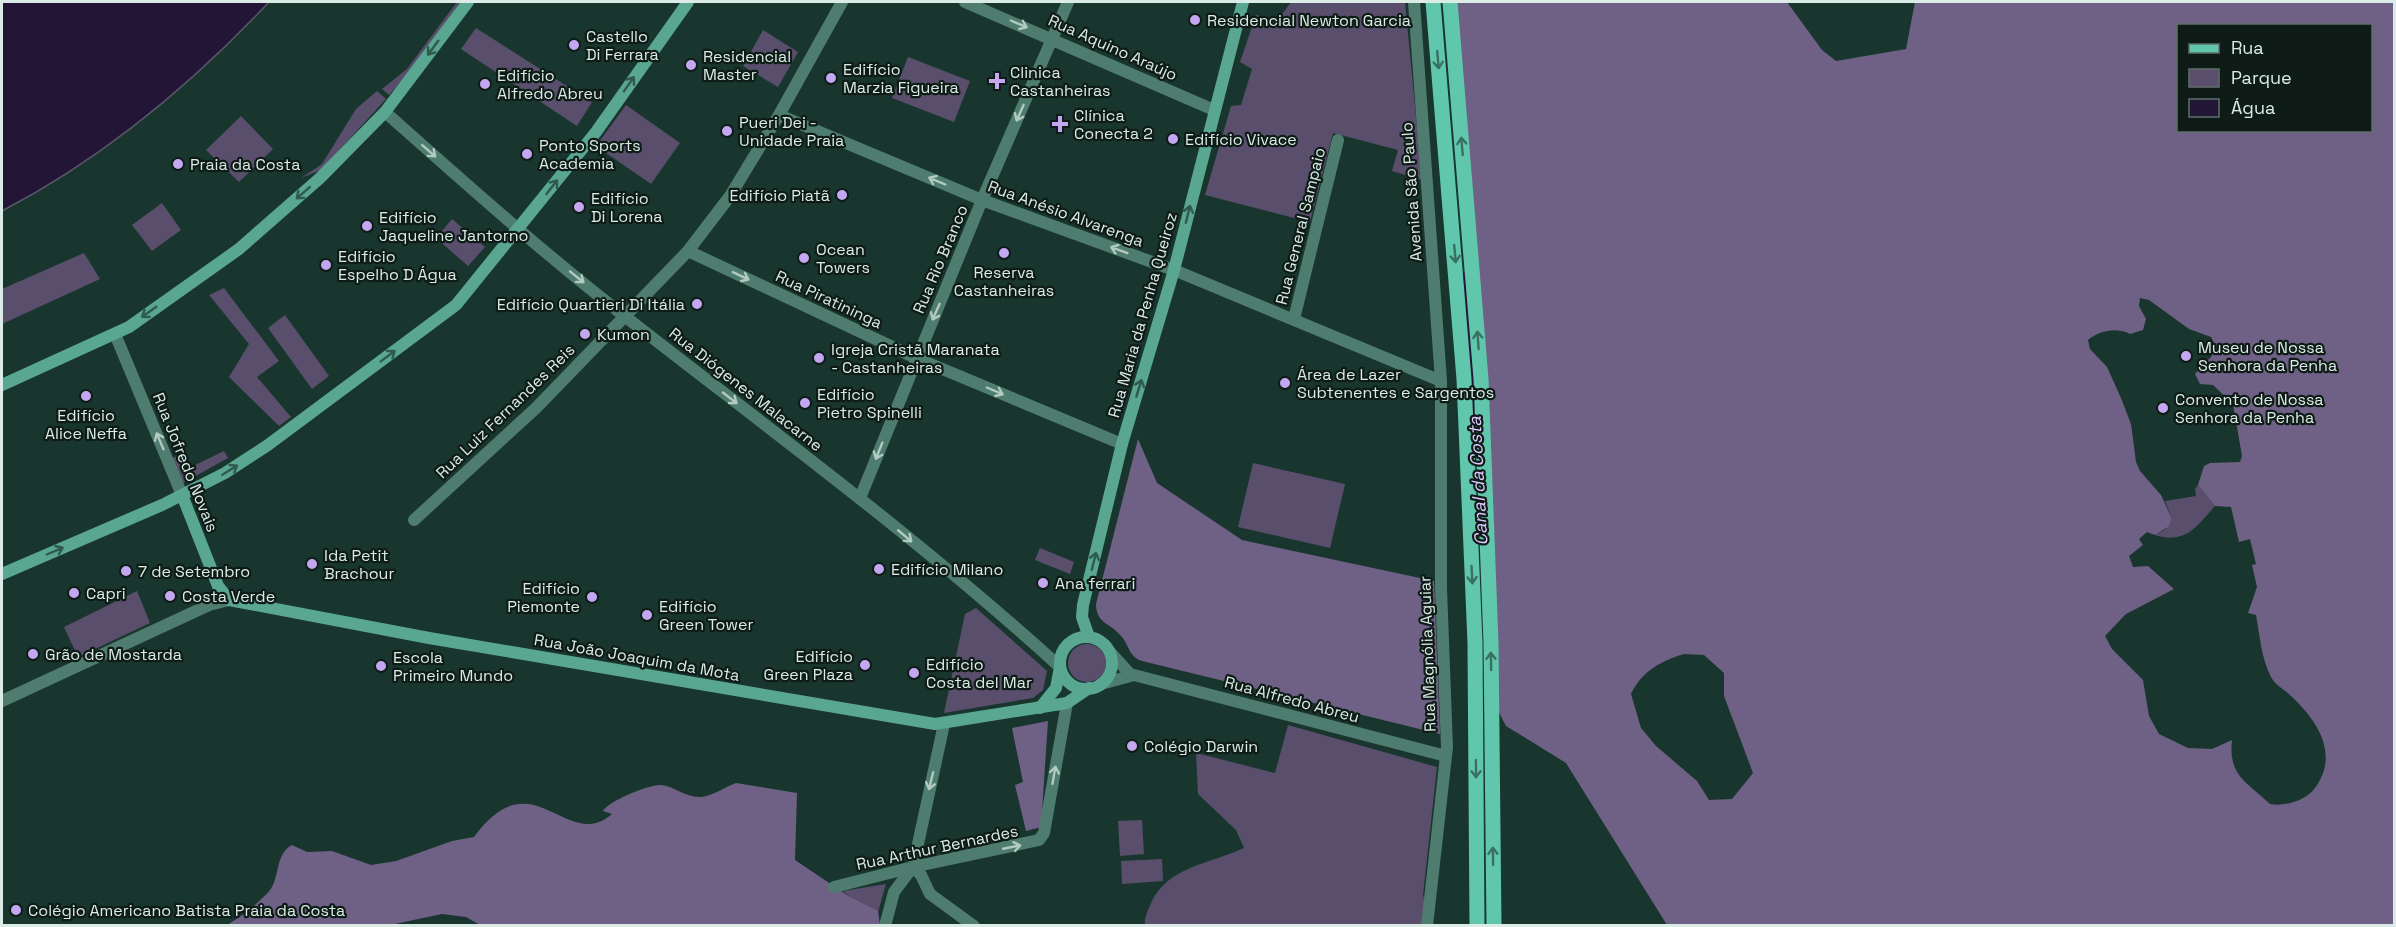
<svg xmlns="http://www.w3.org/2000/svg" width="2396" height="927" font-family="'Space Grotesk',sans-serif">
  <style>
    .green { fill: #5a4e6d }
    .forest { fill: #6f6086; fill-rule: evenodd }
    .water { fill: #231536; stroke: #5a566b; stroke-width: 1.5 }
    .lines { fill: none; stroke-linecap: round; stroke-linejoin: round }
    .canal { stroke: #231536; stroke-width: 12 }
    .street { stroke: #4e7c6e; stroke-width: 12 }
    .secondary { stroke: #59a691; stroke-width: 12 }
    .primary { stroke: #61c7ac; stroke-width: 15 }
    .oneway { stroke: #b1cac2 }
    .oneway2 { stroke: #305a4e }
    .oneway3 { stroke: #387162 }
    .poi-dot { fill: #c4a7f1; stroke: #0e1b17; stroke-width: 2 }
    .labels { text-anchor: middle; stroke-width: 4.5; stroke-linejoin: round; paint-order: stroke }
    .poi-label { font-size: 16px; fill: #dbece6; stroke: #0e1b17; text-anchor: start }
    .street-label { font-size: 16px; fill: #dbece6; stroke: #0e1b17 }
    .water-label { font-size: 18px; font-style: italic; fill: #decaff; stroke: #0e1b17 }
  </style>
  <rect width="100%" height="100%" fill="#19362e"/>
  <g class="green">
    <polygon points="457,2 460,2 414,67 389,95 382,89 407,69"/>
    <polygon points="1291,2 1405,2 1422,180 1392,171 1398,150 1333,133 1310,222 1205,195 1231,106 1241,105 1252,69 1240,62 1256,15 1278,20"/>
    <polygon points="476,28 592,102 577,126 461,49"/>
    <polygon points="763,30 798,52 778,87 743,66"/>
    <polygon points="908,57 970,81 954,122 892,98"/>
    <polygon points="377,91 386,99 321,170 301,178 322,164 356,109"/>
    <polygon points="626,105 680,143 651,184 596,146"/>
    <polygon points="241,116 273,149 239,182 206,150"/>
    <polygon points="162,203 181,230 152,251 132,225"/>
    <polygon points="452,219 485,247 468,266 436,238"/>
    <polygon points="84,253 100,279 2,324 2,289"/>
    <polygon points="224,288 279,361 257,377 291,417 279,426 229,377 249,344 209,295"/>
    <polygon points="285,315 329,376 312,389 268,328"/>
    <polygon points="224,451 228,458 183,483 172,458 178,456 185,470"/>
    <polygon points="1253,463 1345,484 1330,548 1238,527"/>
    <path d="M 2198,485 L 2215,506 C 2197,526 2185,545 2155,535 L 2166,529 L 2172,519 L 2165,501 L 2196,496 L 2195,489 Z"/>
    <polygon points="1040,548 1074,562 1070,574 1035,560"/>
    <polygon points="137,591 150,623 78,657 64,627"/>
    <polygon points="976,608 1047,671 1043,690 1033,698 944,713 965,614"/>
    <circle cx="1087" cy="663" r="19"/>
    <path d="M 1288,725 L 1437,767 L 1423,895 L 1431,925 L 1145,926 C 1144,917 1148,911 1151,903 C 1168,866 1210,864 1244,848 L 1236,830 L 1198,794 L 1196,753 L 1275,773 Z"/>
    <polygon points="1142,820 1144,854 1120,856 1118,821"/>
    <polygon points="1162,859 1163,881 1122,884 1121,861"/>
    <polygon points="886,884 876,919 843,891"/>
  </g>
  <g class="forest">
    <path d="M 1455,2 L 1787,2 L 1822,50 L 1836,61 L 1906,49 L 1915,2 L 2394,2 L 2394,925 L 1667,925 L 1566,763 L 1506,726 L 1487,689 ZM 2178,26 L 2370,26 L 2370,130 L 2178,130 ZM 2140,298 L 2149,300 L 2189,329 L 2211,337 L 2216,347 L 2211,357 L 2195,374 L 2200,384 L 2213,385 L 2233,404 L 2242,456 L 2240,462 L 2210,463 L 2204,466 L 2198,485 L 2215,506 L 2231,507 L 2239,542 L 2250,539 L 2256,564 L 2252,565 L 2257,587 L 2248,613 L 2256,615 C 2260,636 2261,657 2271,677 C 2276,686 2284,689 2291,696 C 2317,720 2340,754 2315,788 C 2306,800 2286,807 2270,804 C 2247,782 2228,776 2232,740 L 2212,749 L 2188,748 L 2159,734 L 2149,716 L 2143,680 L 2112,649 L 2105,636 L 2126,614 L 2174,589 L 2148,566 L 2133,567 L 2129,556 L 2143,545 L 2139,539 L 2147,532 L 2155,535 L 2168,527 L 2172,519 L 2161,495 L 2140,471 L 2136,462 L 2131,424 L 2121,398 L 2107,367 L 2090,349 L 2088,340 C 2099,330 2118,327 2130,334 L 2143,330 L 2146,319 L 2139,306 ZM 1684,654 L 1704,655 L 1724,673 L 1724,696 L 1753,773 L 1732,799 L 1709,800 L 1697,781 L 1656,746 L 1641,728 L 1631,694 C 1642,671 1661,661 1684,654 Z"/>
    <path d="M 1138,439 L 1157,483 L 1242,540 L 1434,581 L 1440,734 L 1142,661 C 1128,656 1130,646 1121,636 C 1111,623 1096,624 1096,604 Z"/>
    <polygon points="1048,721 1041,827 1026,831 1015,785 1023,782 1012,728"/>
    <path d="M 736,783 L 797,793 L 795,860 L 850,897 L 878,911 L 880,925 L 482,926 L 466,917 L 442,914 L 390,925 L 225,926 C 240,918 259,903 270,890 C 280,877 275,854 292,845 L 307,852 L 332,851 L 371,865 L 396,861 L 452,841 L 474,837 C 533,756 566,854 612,814 L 603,811 C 607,802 649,784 661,785 C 674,786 686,798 701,797 C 712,796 725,787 736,783 Z"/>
  </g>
  <path class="water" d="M 2,2 L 269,2 C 191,85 104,158 2,211 Z"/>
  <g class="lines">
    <polyline class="canal" points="1465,278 1476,443"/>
    <g class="street">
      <polyline points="965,2 1214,110"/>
      <polyline points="1414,2 1441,381 1441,589 1447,747 1427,926"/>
      <path d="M 385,112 C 464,182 543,253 627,318 C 773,432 923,542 1060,667"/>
      <polyline points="779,115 982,200 1174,270 1441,381"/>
      <polyline points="688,251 916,358 1122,444"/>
      <polyline points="1294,319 1338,140"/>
      <polyline points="115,334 182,495"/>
      <polyline points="860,498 982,200 1068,2"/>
      <polyline points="414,520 536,408 688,251 730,196 779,115 842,2"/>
      <polyline points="1110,652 1130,674"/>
      <polyline points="1101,684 1134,675 1446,756"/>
      <polyline points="2,701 209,605 229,600"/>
      <polyline points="913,867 944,724"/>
      <polyline points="913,867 921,875 930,894 974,926"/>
      <polyline points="834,887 913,867 1039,840 1044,833 1067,703"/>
      <polyline points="885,926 894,892 912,868"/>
    </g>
    <g class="secondary">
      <polyline points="2,385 129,327 239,249 320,178 385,112 468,2"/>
      <polyline points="182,495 218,586 229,600 429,638 935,724 1067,703 1089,688"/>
      <polyline points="2,574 162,505 225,473 268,445 456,305 596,132 688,2"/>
      <polyline points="1089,637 1082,617 1083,605 1122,444 1174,270 1243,2"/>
      <circle cx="1086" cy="663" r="26"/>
      <polyline points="1040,708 1056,688 1060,667"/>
    </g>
    <g class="primary">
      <polyline points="1433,2 1464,379 1475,643 1477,926"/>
      <polyline points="1450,2 1481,379 1491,643 1494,926"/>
    </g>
  </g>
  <defs><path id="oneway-shaft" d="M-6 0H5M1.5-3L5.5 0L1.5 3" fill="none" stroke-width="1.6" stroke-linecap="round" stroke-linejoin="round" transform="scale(1.5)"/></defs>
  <g class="oneway">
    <use href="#oneway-shaft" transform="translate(1019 24) rotate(23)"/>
    <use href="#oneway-shaft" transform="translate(1020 113) rotate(114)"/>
    <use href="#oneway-shaft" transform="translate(429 151) rotate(41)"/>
    <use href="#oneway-shaft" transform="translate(937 181) rotate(-157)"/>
    <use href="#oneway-shaft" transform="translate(1119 250) rotate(-160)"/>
    <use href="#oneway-shaft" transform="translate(741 276) rotate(25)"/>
    <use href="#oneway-shaft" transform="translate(577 277) rotate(39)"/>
    <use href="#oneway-shaft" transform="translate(936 312) rotate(114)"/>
    <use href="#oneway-shaft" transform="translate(995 391) rotate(23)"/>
    <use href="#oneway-shaft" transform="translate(730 398) rotate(38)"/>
    <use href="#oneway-shaft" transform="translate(160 441) rotate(-113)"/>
    <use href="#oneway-shaft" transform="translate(879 451) rotate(112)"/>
    <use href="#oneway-shaft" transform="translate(905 536) rotate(40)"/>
    <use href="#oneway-shaft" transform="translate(1054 775) rotate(-80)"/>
    <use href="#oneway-shaft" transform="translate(931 781) rotate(104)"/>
    <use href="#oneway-shaft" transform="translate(1012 847) rotate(-11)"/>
  </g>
  <g class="oneway2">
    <use href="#oneway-shaft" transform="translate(433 48) rotate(126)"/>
    <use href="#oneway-shaft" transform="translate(629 84) rotate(-55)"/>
    <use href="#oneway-shaft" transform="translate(552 187) rotate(-52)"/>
    <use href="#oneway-shaft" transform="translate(303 193) rotate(139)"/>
    <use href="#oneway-shaft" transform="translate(1188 214) rotate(-76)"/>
    <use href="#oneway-shaft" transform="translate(149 312) rotate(145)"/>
    <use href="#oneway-shaft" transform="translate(388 356) rotate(-37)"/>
    <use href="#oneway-shaft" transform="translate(1139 388) rotate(-73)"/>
    <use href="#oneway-shaft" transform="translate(230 470) rotate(-32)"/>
    <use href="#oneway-shaft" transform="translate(55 551) rotate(-23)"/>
    <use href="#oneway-shaft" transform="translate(1094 561) rotate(-76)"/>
  </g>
  <g class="oneway3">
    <use href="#oneway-shaft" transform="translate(1438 60) rotate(85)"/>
    <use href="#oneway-shaft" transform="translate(1462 146) rotate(-95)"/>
    <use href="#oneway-shaft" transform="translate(1455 254) rotate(85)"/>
    <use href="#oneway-shaft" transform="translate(1478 340) rotate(-94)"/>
    <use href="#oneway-shaft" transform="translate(1472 575) rotate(87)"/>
    <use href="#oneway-shaft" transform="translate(1491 661) rotate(-91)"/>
    <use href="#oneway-shaft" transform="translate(1476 769) rotate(89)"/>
    <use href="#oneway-shaft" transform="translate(1493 856) rotate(-91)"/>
  </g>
  <g class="poi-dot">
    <circle cx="1195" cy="20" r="6"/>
    <circle cx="574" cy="45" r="6"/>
    <circle cx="691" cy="65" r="6"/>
    <circle cx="831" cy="78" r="6"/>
    <path d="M994 72h6v6h6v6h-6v6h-6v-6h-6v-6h6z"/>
    <circle cx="485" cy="84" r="6"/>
    <path d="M1057 115h6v6h6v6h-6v6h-6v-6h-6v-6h6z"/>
    <circle cx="727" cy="131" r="6"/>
    <circle cx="1173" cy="139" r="6"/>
    <circle cx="527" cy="154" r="6"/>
    <circle cx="178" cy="164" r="6"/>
    <circle cx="842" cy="195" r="6"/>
    <circle cx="579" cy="207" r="6"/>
    <circle cx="367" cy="226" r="6"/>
    <circle cx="1004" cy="253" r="6"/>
    <circle cx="804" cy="258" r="6"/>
    <circle cx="326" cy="265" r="6"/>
    <circle cx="697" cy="304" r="6"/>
    <circle cx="585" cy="334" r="6"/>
    <circle cx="2186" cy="356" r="6"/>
    <circle cx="819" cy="358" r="6"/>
    <circle cx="1285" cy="383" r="6"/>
    <circle cx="86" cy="396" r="6"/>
    <circle cx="805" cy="403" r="6"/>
    <circle cx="2163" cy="408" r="6"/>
    <circle cx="312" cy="564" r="6"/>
    <circle cx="879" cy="569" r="6"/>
    <circle cx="126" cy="571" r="6"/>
    <circle cx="1043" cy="583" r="6"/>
    <circle cx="74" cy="593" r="6"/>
    <circle cx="170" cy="596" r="6"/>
    <circle cx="592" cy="597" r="6"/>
    <circle cx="647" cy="615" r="6"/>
    <circle cx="33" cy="654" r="6"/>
    <circle cx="865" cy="665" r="6"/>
    <circle cx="381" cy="666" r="6"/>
    <circle cx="914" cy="673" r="6"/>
    <circle cx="1132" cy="746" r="6"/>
    <circle cx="16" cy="910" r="6"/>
  </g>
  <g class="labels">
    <g class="poi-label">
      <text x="1207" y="26">Residencial Newton Garcia</text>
      <text x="586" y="42">Castello<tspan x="586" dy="18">Di Ferrara</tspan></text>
      <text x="703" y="62">Residencial<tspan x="703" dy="18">Master</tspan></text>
      <text x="843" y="75">Edifício<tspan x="843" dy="18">Marzia Figueira</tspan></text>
      <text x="1010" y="78">Clinica<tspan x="1010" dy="18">Castanheiras</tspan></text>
      <text x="497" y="81">Edifício<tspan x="497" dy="18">Alfredo Abreu</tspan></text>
      <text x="1074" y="121">Clínica<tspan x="1074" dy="18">Conecta 2</tspan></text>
      <text x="739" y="128">Pueri Dei -<tspan x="739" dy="18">Unidade Praia</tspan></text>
      <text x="1185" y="145">Edifício Vivace</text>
      <text x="539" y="151">Ponto Sports<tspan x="539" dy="18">Academia</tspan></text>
      <text x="190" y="170">Praia da Costa</text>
      <text x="830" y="201" text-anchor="end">Edifício Piatã</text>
      <text x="591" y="204">Edifício<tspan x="591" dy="18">Di Lorena</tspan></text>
      <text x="379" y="223">Edifício<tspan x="379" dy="18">Jaqueline Jantorno</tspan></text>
      <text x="816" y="255">Ocean<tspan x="816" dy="18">Towers</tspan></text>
      <text x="338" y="262">Edifício<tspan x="338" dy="18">Espelho D Água</tspan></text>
      <text x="1004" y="278" text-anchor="middle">Reserva<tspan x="1004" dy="18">Castanheiras</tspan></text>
      <text x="685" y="310" text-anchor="end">Edifício Quartieri Di Itália</text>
      <text x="597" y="340">Kumon</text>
      <text x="2198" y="353">Museu de Nossa<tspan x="2198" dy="18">Senhora da Penha</tspan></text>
      <text x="831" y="355">Igreja Cristã Maranata<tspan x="831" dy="18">- Castanheiras</tspan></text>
      <text x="1297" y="380">Área de Lazer<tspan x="1297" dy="18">Subtenentes e Sargentos</tspan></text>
      <text x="817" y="400">Edifício<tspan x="817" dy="18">Pietro Spinelli</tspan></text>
      <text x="2175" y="405">Convento de Nossa<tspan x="2175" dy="18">Senhora da Penha</tspan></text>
      <text x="86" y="421" text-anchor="middle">Edifício<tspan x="86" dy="18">Alice Neffa</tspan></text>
      <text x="324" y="561">Ida Petit<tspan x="324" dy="18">Brachour</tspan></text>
      <text x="891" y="575">Edifício Milano</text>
      <text x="138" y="577">7 de Setembro</text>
      <text x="1055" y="589">Ana ferrari</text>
      <text x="580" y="594" text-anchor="end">Edifício<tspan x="580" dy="18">Piemonte</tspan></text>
      <text x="86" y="599">Capri</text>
      <text x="182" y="602">Costa Verde</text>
      <text x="659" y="612">Edifício<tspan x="659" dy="18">Green Tower</tspan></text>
      <text x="45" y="660">Grão de Mostarda</text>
      <text x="853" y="662" text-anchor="end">Edifício<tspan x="853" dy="18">Green Plaza</tspan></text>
      <text x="393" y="663">Escola<tspan x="393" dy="18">Primeiro Mundo</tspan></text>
      <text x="926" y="670">Edifício<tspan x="926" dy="18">Costa del Mar</tspan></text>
      <text x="1144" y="752">Colégio Darwin</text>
      <text x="28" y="916">Colégio Americano Batista Praia da Costa</text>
    </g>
    <g class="street-label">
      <text transform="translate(1113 47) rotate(24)" y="6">Rua Aquino Araújo</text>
      <text transform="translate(1411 192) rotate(-94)" y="6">Avenida São Paulo</text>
      <text transform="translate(1066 213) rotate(20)" y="6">Rua Anésio Alvarenga</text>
      <text transform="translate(1300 226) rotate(-76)" y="6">Rua General Sampaio</text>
      <text transform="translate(940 259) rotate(-67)" y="6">Rua Rio Branco</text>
      <text transform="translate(829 299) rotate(25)" y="6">Rua Piratininga</text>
      <text transform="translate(1142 315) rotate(-74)" y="6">Rua Maria da Penha Queiroz</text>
      <text transform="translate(746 389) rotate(38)" y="6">Rua Diógenes Malacarne</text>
      <text transform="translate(505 411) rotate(-44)" y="6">Rua Luiz Fernandes Reis</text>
      <text transform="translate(186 462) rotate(68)" y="6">Rua Jofredo Novais</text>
      <text transform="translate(1427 654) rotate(-92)" y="6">Rua Magnólia Aguiar</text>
      <text transform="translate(637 657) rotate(10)" y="6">Rua João Joaquim da Mota</text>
      <text transform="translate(1292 699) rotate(15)" y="6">Rua Alfredo Abreu</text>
      <text transform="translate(937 847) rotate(-12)" y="6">Rua Arthur Bernardes</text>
    </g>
    <g class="water-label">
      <text transform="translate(1478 481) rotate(-93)" y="6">Canal da Costa</text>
    </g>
  </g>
  <rect width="2396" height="927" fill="none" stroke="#dbece6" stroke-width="6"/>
  <rect x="2177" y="24" width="195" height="108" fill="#0e1b17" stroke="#606f6a" stroke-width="1.5"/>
  <rect x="2189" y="44" width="30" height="9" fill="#61c7ac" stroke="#606f6a" stroke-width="1.5"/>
  <text x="2231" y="54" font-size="18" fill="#dbece6">Rua</text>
  <rect x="2189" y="69" width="30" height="18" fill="#5a4e6d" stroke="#606f6a" stroke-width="1.5"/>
  <text x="2231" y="84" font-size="18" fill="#dbece6">Parque</text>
  <rect x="2189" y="99" width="30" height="18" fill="#231536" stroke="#606f6a" stroke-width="1.5"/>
  <text x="2231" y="114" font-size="18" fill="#dbece6">Água</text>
</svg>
